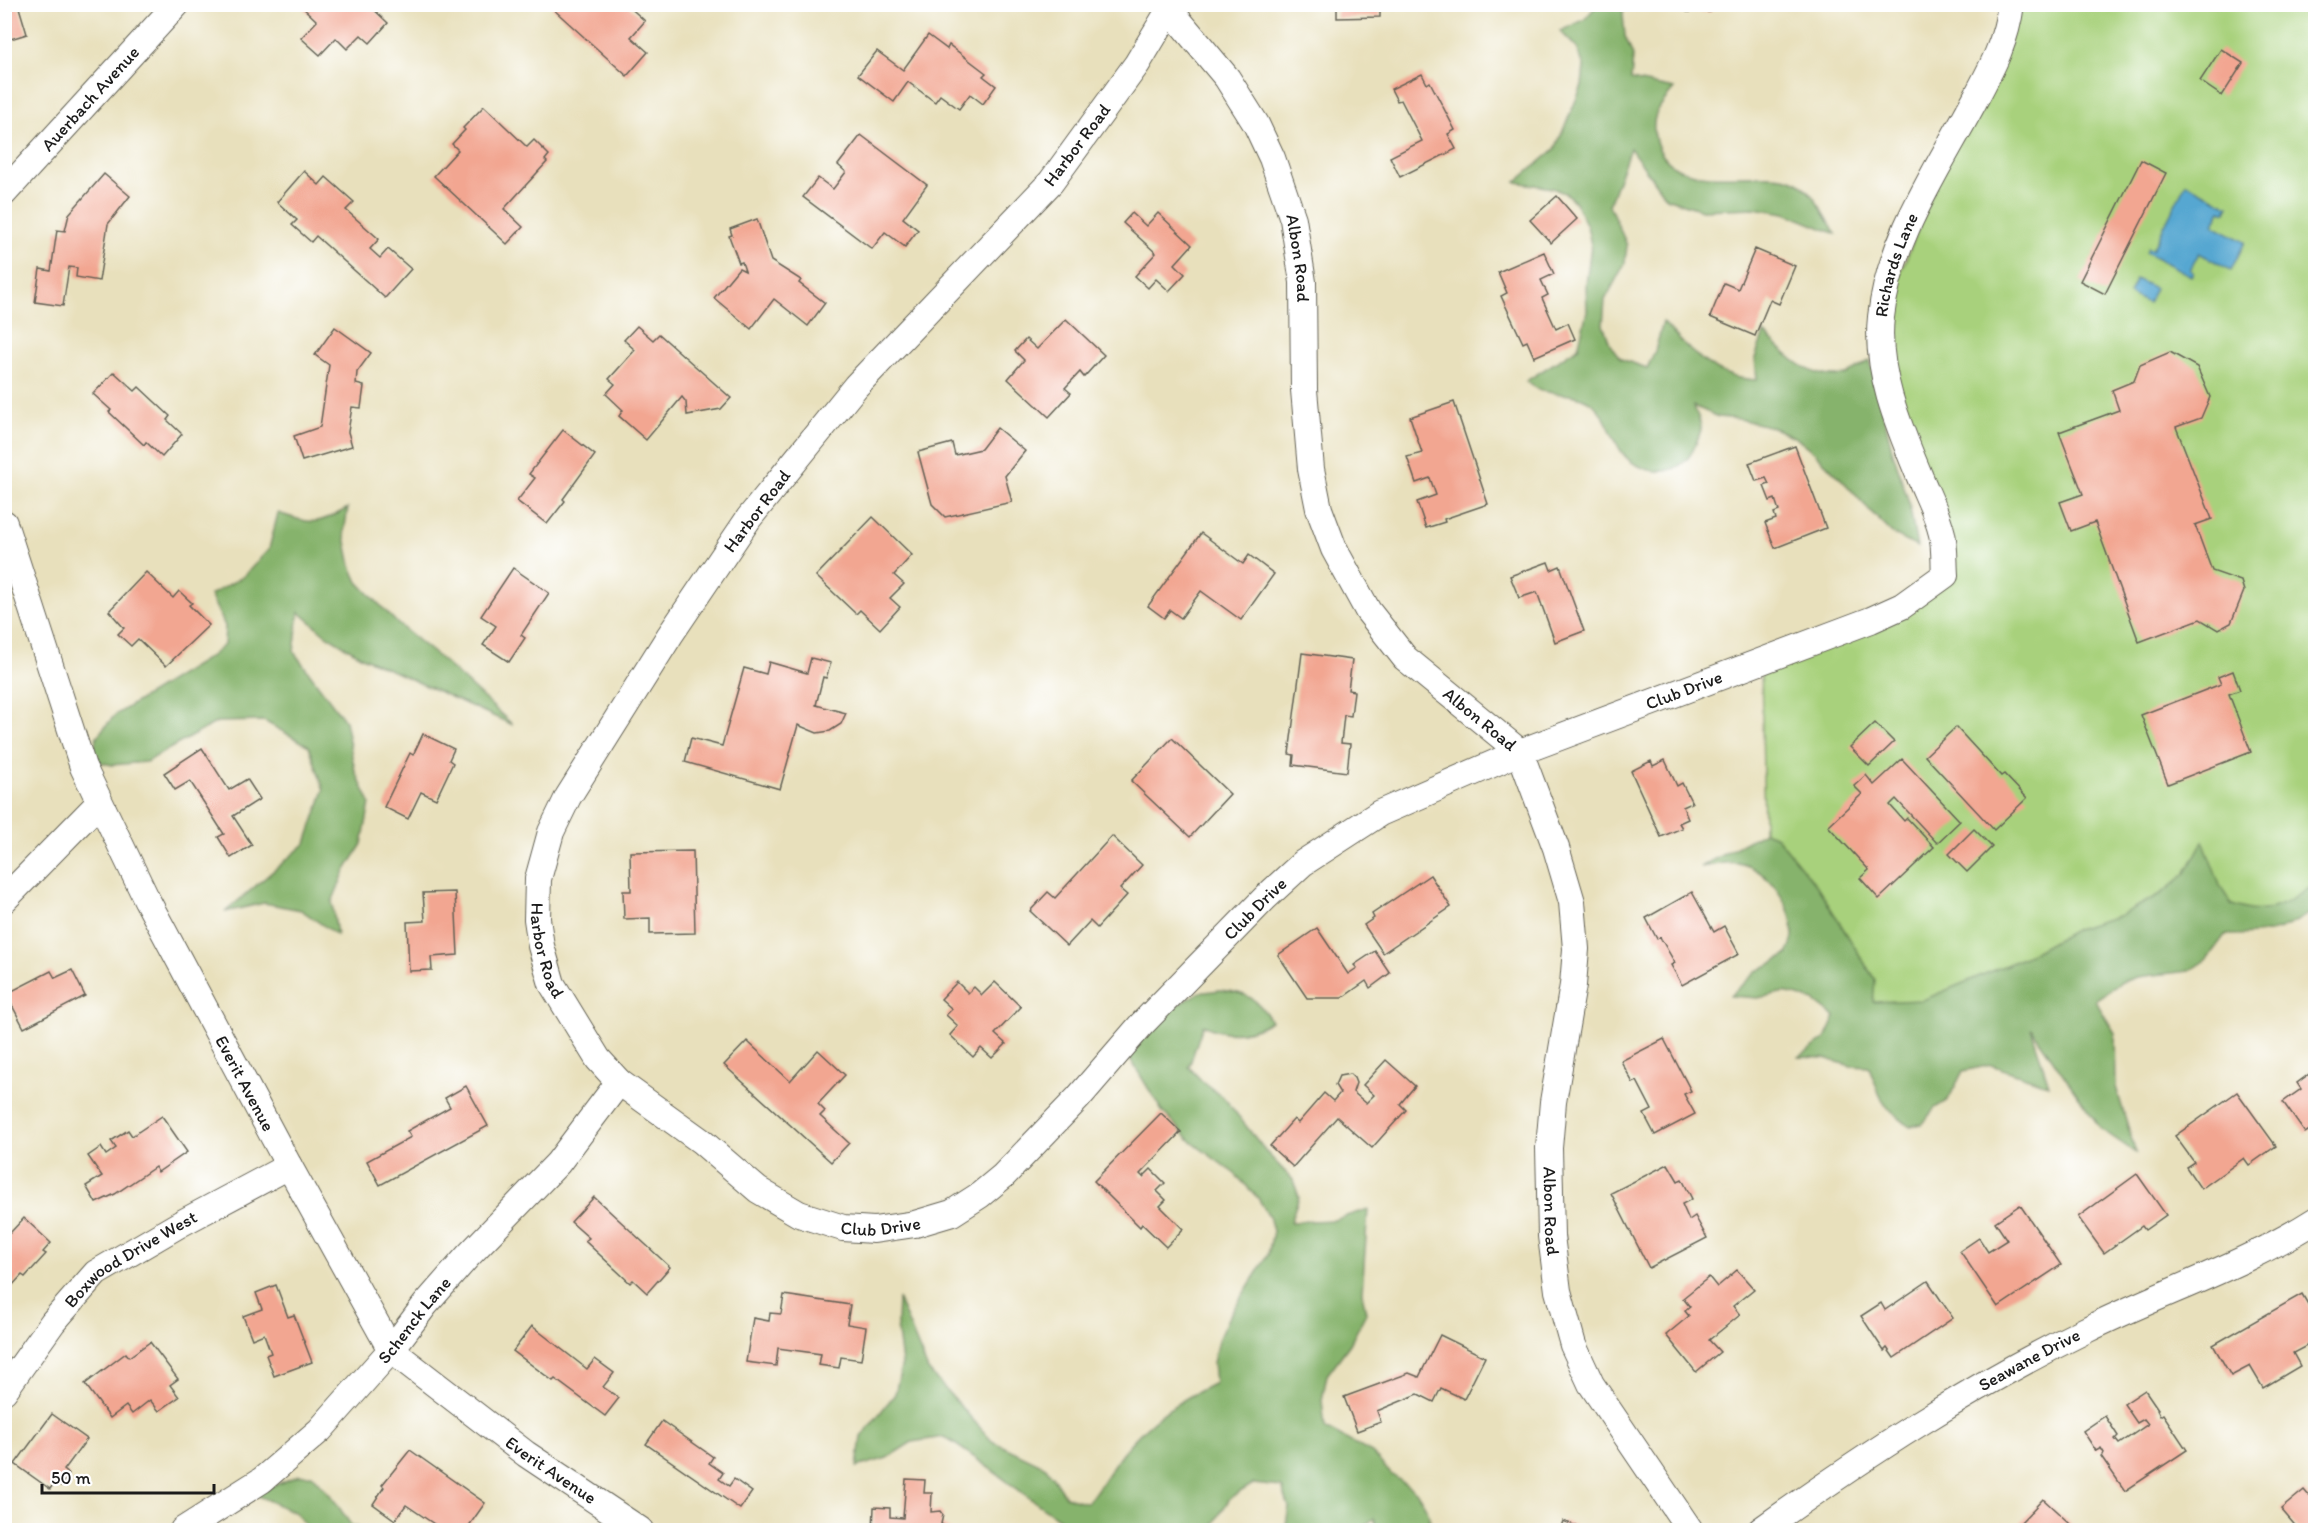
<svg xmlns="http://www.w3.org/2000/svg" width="2320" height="1535" font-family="Itim,sans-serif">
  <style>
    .green { fill: #a8d17c; stroke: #62764c; stroke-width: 1.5 }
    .forest { fill: #86b36c; stroke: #516844; stroke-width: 1.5 }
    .water { fill: #56a7d1; stroke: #396276; stroke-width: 1.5 }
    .building { fill: #f2a691 }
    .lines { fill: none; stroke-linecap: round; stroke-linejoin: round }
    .street-casing { stroke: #636154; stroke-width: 28 }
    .street { stroke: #fff; stroke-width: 26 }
    .labels { text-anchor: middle; stroke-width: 4.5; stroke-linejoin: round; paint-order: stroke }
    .street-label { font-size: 18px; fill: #1c1c1c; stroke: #fff }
  </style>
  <rect width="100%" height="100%" fill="#fff"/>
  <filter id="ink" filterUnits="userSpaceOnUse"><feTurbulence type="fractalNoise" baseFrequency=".0167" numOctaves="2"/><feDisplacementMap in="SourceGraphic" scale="12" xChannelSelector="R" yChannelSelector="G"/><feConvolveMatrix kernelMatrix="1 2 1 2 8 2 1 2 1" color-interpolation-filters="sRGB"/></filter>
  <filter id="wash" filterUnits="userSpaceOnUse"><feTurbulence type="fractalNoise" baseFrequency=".008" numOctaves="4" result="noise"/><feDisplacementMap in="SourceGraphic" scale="24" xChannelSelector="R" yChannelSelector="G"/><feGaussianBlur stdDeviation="1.35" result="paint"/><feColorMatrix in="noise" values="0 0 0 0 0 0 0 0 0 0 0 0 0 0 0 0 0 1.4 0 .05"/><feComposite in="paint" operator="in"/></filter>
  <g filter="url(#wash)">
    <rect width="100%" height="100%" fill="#e8e0bc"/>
    <polygon class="green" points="2009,5 2315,5 2315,892 2271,922 1865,1039 1764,832 1761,661 1938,586 1944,556 1872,343"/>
    <g class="forest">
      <path d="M 1597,5 L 1622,5 L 1625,36 L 1633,56 L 1631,80 L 1674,89 C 1659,107 1649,116 1656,141 C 1672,196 1750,167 1791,179 C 1810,184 1827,219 1836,234 L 1785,213 L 1754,208 L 1702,210 L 1666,198 L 1630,148 L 1609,205 L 1627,245 L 1625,263 L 1605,300 L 1603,325 L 1611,346 L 1621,359 L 1647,368 L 1655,351 L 1663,322 C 1681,342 1703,366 1729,375 C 1737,379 1748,379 1757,380 L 1755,358 L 1764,333 C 1784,352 1806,377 1836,376 C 1848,376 1860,367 1870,360 L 1892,449 L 1909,503 L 1917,547 L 1894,535 L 1870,511 L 1843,481 L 1815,453 L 1796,438 L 1772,427 L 1739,419 L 1718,417 L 1694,406 C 1696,413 1701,422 1701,428 C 1701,432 1698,437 1697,441 C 1687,470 1662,479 1635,464 C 1612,452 1612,417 1590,402 C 1568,388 1549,401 1526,381 L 1578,348 L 1587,311 L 1586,285 L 1591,245 L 1587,226 L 1576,204 L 1567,194 L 1552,188 L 1516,182 L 1555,149 L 1582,86 L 1584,66 L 1577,48 L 1560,31 L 1584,20 Z"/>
      <path d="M 348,508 L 344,532 L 351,566 L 358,582 L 398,624 L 442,660 L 513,725 L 362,657 L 326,635 L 299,612 L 294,652 L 345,721 L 355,771 L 370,803 L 362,844 L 344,873 L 332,902 L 337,935 L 301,910 L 264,903 L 225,912 L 306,843 L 324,790 L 309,746 L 264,721 L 217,722 L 146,762 L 112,765 L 91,760 L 97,736 L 115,715 L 211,656 L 224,645 L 225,626 L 210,595 L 244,576 L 269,549 L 278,513 C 312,524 316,526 348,508 Z"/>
      <path d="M 1764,832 L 1777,837 L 1817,886 L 1875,980 L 1873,1002 L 1923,1000 L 2025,957 L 2076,929 L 2121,915 L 2161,894 L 2185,874 L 2203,841 L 2221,888 L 2232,905 C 2238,907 2244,909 2250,910 C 2271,914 2299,896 2315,884 L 2315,909 C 2281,934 2266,935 2225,935 L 2207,959 L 2189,971 L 2137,977 L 2122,982 L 2095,1000 L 2115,1033 L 2116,1087 L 2136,1153 L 2101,1129 L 2031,1028 L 2049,1085 L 1991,1065 L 1963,1071 L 1948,1100 L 1935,1108 L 1922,1124 L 1910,1126 C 1880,1106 1881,1099 1869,1067 L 1851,1066 L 1824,1058 L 1799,1057 L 1825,1039 L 1835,1017 L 1814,1001 L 1785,992 L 1758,998 L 1730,996 L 1757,971 L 1787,955 C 1789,950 1792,943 1793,937 C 1794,906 1769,869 1738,863 C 1727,861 1711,866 1700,867 Z"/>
      <path d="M 1220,990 C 1247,993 1257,997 1271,1021 C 1249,1035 1226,1036 1203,1025 L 1189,1067 L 1202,1081 L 1225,1099 L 1268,1154 L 1293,1180 L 1299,1197 L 1290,1222 L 1334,1220 L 1368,1209 L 1362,1292 L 1366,1313 L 1350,1344 L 1327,1375 L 1322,1400 L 1325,1428 L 1372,1453 L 1392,1475 L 1416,1491 L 1427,1509 L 1433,1530 L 1378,1530 L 1374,1518 L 1361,1530 L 1285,1530 L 1289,1507 L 1282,1487 L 1253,1484 L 1230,1498 L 1210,1530 L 1070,1530 L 1071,1526 C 1026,1499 988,1464 944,1437 L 912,1442 L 887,1458 L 857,1467 L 861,1437 L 895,1394 L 902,1363 L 897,1325 L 898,1298 L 928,1370 L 992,1441 L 1046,1467 L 1065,1496 L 1087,1503 C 1100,1487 1110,1469 1122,1453 C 1150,1419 1176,1402 1215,1383 L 1213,1363 L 1218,1340 L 1228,1318 L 1268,1255 L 1273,1231 L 1269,1216 L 1258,1198 L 1235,1174 L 1193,1143 L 1162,1111 L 1126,1052 L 1177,1005 L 1198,993 Z"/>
      <polygon points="299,1475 312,1475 332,1497 351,1525 364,1530 309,1530 296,1513 254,1494"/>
    </g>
    <g class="water">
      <polygon points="2186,183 2229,206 2226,212 2221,210 2213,225 2245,242 2231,270 2199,253 2190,270 2193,272 2191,276 2146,252 2148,248 2152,250"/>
      <polygon points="2136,279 2155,288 2148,303 2129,294"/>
    </g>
    <g id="blocks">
      <g class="building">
        <polygon points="4,4 18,4 27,34 4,41"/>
        <polygon points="299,4 368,4 388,23 370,43 361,35 347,49 336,38 320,55 301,38 317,21"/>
        <polygon points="555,4 626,4 645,21 631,37 648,52 627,76 552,8"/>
        <polygon points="1337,4 1380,4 1380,17 1337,18"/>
        <polygon points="1686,4 1718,4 1710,12 1687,12"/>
        <polygon points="928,35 947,49 949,45 986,73 983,76 996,86 983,104 970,94 959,109 940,95 935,102 908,82 894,102 858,75 877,51 903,70"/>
        <polygon points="2221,49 2243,63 2222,96 2200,81"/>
        <polygon points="1422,74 1427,84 1430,82 1455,130 1448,134 1456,149 1400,177 1390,157 1422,141 1401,100 1397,101 1391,89"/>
        <polygon points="484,106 527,147 534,140 549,155 545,160 547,162 504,209 523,227 507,244 434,176 458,150 452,144 465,130 463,128"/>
        <polygon points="861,135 927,185 903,218 918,230 905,247 885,232 872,249 803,197 818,178 833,189 846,172 838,165"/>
        <polygon points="2141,160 2166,173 2105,294 2080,281"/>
        <polygon points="304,171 319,185 326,177 354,202 346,210 379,239 370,249 380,258 388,249 411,269 385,298 316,236 311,242 292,225 297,220 277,202"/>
        <polygon points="104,174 130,196 108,224 99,281 76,277 77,268 69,267 63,306 35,302 40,269 51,271 57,230 65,231 69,214"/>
        <polygon points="1557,196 1577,219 1551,243 1530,220"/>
        <polygon points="1132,213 1146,226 1158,213 1192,245 1175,264 1185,274 1169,291 1156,279 1148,288 1135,276 1156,253 1123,223"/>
        <polygon points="757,219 771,261 801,280 799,283 825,303 808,326 774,299 751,329 714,298 739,268 745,271 742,262 739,263 729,236 732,235 730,229"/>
        <polygon points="1755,249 1795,266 1779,304 1770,300 1755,336 1710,317 1724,283 1738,289"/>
        <polygon points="1544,252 1554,274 1541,280 1548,295 1542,298 1556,329 1568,323 1575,339 1534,357 1527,341 1523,343 1501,296 1507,293 1498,272"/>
        <polygon points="1066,319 1104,355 1084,377 1080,372 1065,388 1071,393 1049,417 1008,379 1024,360 1015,351 1026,339 1037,349"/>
        <polygon points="637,326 653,340 659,334 731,398 721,409 687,415 686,402 682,397 646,440 619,416 623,410 606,394 615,384 609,379 635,350 624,340"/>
        <polygon points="335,327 371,353 357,372 356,384 364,386 361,408 352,407 348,432 352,446 302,461 294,436 320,427 329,365 315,355"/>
        <polygon points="2170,352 2197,367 2210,397 2201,418 2176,427 2212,519 2195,525 2212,571 2241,581 2244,591 2231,623 2218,630 2200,619 2139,642 2095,522 2071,531 2060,502 2083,494 2059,432 2119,410 2112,390 2134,381 2140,365"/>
        <polygon points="114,372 135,391 139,387 170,416 167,420 182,434 162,457 146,442 144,445 109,412 111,410 93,394"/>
        <polygon points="1454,402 1488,504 1444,519 1445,522 1426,528 1417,502 1436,495 1430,478 1416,483 1407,457 1422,453 1410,417"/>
        <polygon points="997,428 1025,451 1005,476 1012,502 945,517 932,504 918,452 952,443 955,455 981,449"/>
        <polygon points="563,430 595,455 563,499 565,501 547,524 517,501 535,478 529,474"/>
        <polygon points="1795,446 1826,528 1775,548 1765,523 1776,519 1774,513 1779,511 1775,499 1770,501 1764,486 1769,484 1766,478 1756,481 1749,463"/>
        <polygon points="873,517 912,555 894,575 904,584 890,598 900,607 880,629 860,610 856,614 816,576"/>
        <polygon points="1201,533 1243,564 1249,555 1274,574 1241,620 1201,591 1181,618 1170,610 1164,618 1148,606"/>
        <polygon points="1548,562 1551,570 1560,566 1584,631 1555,642 1537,592 1519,598 1510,576"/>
        <polygon points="513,568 549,593 521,635 525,638 509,662 483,645 496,626 481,616"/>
        <polygon points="146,572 173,598 179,591 192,603 189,605 209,625 166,666 138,639 131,646 118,634 124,628 109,611"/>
        <polygon points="1302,653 1352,660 1348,690 1354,691 1351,716 1344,715 1341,743 1350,744 1347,772 1293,765 1294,755 1289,754"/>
        <polygon points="811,658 831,663 826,678 823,677 816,705 846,713 841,724 830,731 817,733 798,725 780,789 685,762 691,738 722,746 744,668 766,674 769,662 807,673"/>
        <polygon points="2233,671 2240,690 2229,694 2251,752 2168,784 2141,715 2221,684 2218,677"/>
        <polygon points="1875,723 1894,742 1869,766 1850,747"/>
        <polygon points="1956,727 2001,776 2004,774 2027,798 1994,830 1925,756"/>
        <polygon points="423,734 454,749 449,760 453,763 436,799 421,792 408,819 384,807 410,753 413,755"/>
        <polygon points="1172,738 1230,794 1190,837 1131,781"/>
        <polygon points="202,748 229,790 247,779 260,799 233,816 252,845 231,858 218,837 224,834 190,781 175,790 164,773"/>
        <polygon points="1902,759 1960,821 1937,843 1896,799 1890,805 1904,821 1907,818 1934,847 1879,899 1860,878 1869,870 1828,826 1862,794 1854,786 1866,775 1874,785"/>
        <polygon points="1665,760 1677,786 1682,783 1692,803 1683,807 1688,819 1679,823 1682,828 1661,837 1631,771 1651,761 1653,766"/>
        <polygon points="1974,829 1992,847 1967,872 1949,854"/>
        <polygon points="1112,836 1142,865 1120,889 1127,895 1097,928 1090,921 1067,946 1030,911 1048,892 1055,898"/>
        <polygon points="693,851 695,933 650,934 650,918 624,919 623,891 631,891 630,852"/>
        <polygon points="1430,875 1451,907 1383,953 1364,925 1374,918 1372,914"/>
        <polygon points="455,892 458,955 431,957 432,970 409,971 407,922 425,921 423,893"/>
        <polygon points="1692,892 1714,932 1724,926 1739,954 1682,985 1671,965 1675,963 1660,937 1657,939 1646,918"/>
        <polygon points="1317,928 1348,974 1357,968 1354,965 1375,951 1390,973 1370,988 1366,981 1342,998 1307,998 1278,955"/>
        <polygon points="72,970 85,996 24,1028 6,994 51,971 55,978"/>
        <polygon points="957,982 968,993 974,987 982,995 995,982 1021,1007 995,1034 1006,1044 992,1058 981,1048 973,1057 950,1035 958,1026 946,1015 952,1009 941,999"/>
        <polygon points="1664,1039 1691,1091 1684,1094 1695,1114 1655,1135 1644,1114 1652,1110 1637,1081 1633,1083 1621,1061"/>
        <polygon points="747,1041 790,1081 818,1050 845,1075 818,1104 825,1111 820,1116 849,1143 831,1162 724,1065"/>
        <polygon points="1386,1060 1415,1086 1400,1104 1406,1110 1372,1148 1337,1117 1293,1167 1270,1146 1294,1119 1298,1123 1324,1093 1333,1101 1340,1093 1335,1085 1339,1076 1350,1074 1354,1078 1356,1083 1353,1092 1366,1103 1374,1095 1363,1085"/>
        <polygon points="2316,1069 2316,1126 2305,1133 2283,1102 2301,1089 2297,1083"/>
        <polygon points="466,1086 488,1126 380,1185 367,1161 411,1137 407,1131 450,1107 445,1098"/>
        <polygon points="2237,1092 2276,1146 2249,1165 2244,1158 2201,1189 2186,1167 2194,1162 2175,1136"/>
        <polygon points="1161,1113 1181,1132 1140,1174 1143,1177 1151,1169 1165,1183 1157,1191 1166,1200 1160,1206 1183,1229 1166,1247 1142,1224 1140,1227 1094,1181"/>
        <polygon points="162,1116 187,1152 158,1172 155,1167 115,1194 96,1203 86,1186 102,1176 88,1156 101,1147 106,1155 116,1148 111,1141 128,1130 132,1136"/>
        <polygon points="1668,1164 1678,1181 1682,1179 1692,1199 1682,1204 1689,1220 1695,1216 1707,1238 1649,1268 1611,1193"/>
        <polygon points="2137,1174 2166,1215 2145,1230 2142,1226 2104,1253 2078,1217"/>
        <polygon points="594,1197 670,1267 647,1293 633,1280 630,1283 585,1241 589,1238 571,1222"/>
        <polygon points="2020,1205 2061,1265 1998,1307 1960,1251 1979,1238 1988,1252 2007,1240 1995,1222"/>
        <polygon points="24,1218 51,1243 43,1252 46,1254 25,1277 22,1275 9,1289 4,1285 4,1228 10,1233"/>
        <polygon points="1737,1270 1754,1289 1733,1306 1740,1315 1709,1340 1720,1352 1696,1372 1666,1335 1689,1316 1685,1311 1690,1307 1683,1298 1709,1277 1717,1287"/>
        <polygon points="1928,1281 1953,1318 1894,1358 1887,1348 1884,1351 1861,1316 1881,1303 1885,1310"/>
        <polygon points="276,1285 288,1317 294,1315 312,1362 274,1376 266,1355 271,1353 264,1334 252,1339 243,1316 262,1309 256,1293"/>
        <polygon points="2302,1294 2316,1318 2316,1341 2293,1353 2300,1366 2263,1388 2250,1366 2231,1376 2213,1345"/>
        <polygon points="784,1295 850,1305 847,1324 866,1327 861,1360 841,1357 839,1368 819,1365 821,1354 778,1348 776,1366 746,1362 753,1318 769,1321 770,1313 781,1314"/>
        <polygon points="532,1326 587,1369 595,1359 614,1373 603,1387 619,1398 605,1416 555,1379 553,1381 513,1351"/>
        <polygon points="1440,1335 1485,1357 1464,1399 1441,1388 1434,1402 1418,1394 1377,1411 1381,1422 1357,1431 1344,1397 1409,1373 1419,1377"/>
        <polygon points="150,1342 178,1379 170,1385 179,1397 159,1411 150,1400 132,1414 126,1406 110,1418 85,1384 126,1353 129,1357"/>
        <polygon points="2145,1390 2158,1409 2157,1410 2160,1416 2163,1414 2187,1450 2125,1491 2101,1456 2104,1453 2101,1448 2096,1451 2083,1431 2105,1416 2118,1436 2115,1439 2119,1444 2148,1424 2144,1419 2137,1423 2124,1404"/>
        <polygon points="52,1414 87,1439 64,1470 69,1474 61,1486 55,1482 50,1489 15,1464"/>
        <polygon points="662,1421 713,1457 709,1463 723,1473 719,1479 729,1486 734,1479 752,1492 740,1509 646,1444"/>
        <polygon points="410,1450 485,1503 466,1530 443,1530 406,1505 395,1520 373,1504 384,1487 382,1485"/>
        <polygon points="906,1479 925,1480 924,1493 932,1493 931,1512 940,1511 943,1515 941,1524 951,1530 873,1530 874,1507 890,1508 890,1517 903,1518"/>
        <polygon points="2304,1490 2316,1504 2316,1530 2299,1530 2281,1509"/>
        <polygon points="2043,1499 2068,1522 2076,1530 2022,1530 2026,1526 2021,1522"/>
        <polygon points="1563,1521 1588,1530 1560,1530"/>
      </g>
    </g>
  </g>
  <g filter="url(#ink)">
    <use href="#blocks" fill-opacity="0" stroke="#636154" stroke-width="1.5"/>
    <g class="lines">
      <defs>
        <g id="street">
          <path id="s1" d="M 1173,4 L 1137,64 L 1051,182 L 856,386 L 749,518 L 670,635 L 568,797 L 551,832 L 538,879 L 537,919 L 541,946 L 552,984 L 598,1059 L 619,1082 L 701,1141 L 758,1190 L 799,1214 L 843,1228 L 874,1230 L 915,1224 L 952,1213 L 980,1195 L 1003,1176 L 1078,1098 L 1141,1025 L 1265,898 L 1303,863 L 1380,813 L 1520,752 L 1871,620 L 1902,606 L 1945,575 C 1944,562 1945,547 1942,534 C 1937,513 1927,495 1919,475 C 1899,427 1875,371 1881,317 C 1889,241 1936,172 1972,105 C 1990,71 2006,44 2011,4"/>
          <path id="s2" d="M 1170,10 L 1227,78 L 1256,124 L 1272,158 L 1293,219 L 1303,282 L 1304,390 L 1311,469 L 1319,509 L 1334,549 L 1368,611 L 1405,658 L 1520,752 L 1556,848 L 1572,902 L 1576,949 L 1573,985 L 1553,1102 L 1549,1148 L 1551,1236 L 1558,1291 L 1573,1345 L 1591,1384 L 1690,1530"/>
          <path id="s3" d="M 4,193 L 177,4"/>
          <path id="s4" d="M 4,523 L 83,767 L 147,900 L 289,1166 L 391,1350 L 526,1454 L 640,1530"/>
          <polyline points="4,900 99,803"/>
          <path id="s5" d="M 4,1391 L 53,1322 L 96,1273 L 180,1224 L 289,1166"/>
          <path id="s6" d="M 183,1530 L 262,1480 L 320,1430 L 391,1350 L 425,1305 L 468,1256 L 558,1163 L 619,1082"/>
          <path id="s7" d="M 1761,1530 C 1865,1456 1971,1386 2086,1330 C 2162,1292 2244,1266 2316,1220"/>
        </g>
      </defs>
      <use href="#street" class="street-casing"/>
      <use href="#street" class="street"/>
    </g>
  </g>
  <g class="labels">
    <g class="street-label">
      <text dy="6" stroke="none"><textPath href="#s3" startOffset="128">Auerbach Avenue</textPath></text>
      <text transform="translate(1077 145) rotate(-53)" y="6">Harbor Road</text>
      <text dy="6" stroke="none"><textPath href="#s2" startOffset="285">Albon Road</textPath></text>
      <text dy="6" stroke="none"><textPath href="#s1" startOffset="3222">Richards Lane</textPath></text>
      <text transform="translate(757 511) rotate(-53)" y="6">Harbor Road</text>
      <text dy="6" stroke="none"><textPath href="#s1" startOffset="2612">Club Drive</textPath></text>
      <text dy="6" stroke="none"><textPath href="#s2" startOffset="807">Albon Road</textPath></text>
      <text dy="6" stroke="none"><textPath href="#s1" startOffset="2126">Club Drive</textPath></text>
      <text dy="6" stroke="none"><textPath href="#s1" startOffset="1161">Harbor Road</textPath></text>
      <text dy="6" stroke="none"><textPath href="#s4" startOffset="612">Everit Avenue</textPath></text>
      <text dy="6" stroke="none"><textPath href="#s2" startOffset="1329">Albon Road</textPath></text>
      <text dy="6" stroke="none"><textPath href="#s1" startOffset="1622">Club Drive</textPath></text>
      <text dy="6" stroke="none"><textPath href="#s5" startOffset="186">Boxwood Drive West</textPath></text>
      <text dy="6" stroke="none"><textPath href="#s6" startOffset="315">Schenck Lane</textPath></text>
      <text dy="6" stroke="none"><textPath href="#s7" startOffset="318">Seawane Drive</textPath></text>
      <text dy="6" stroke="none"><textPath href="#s4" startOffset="1116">Everit Avenue</textPath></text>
    </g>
  </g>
  <rect width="2320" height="1535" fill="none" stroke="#fff" stroke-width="24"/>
  <path d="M42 1484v9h172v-9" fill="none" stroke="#1c1c1c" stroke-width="3"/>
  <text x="51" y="1484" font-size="18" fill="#1c1c1c" stroke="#ffffff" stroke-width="4.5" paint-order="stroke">50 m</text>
</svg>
